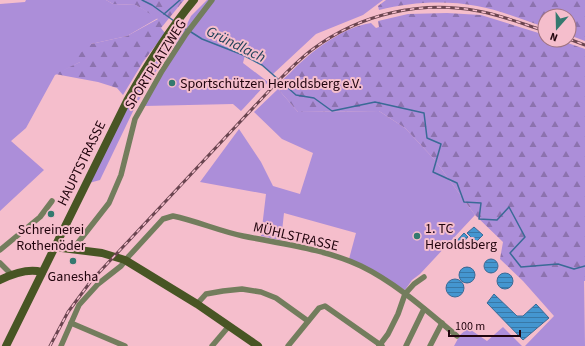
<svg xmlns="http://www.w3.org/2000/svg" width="585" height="346" font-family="'Source Sans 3',sans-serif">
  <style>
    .green { fill: #ac8ed9 }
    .forest { fill: url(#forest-firs) }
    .water { fill: url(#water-rules); stroke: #3a6a96 }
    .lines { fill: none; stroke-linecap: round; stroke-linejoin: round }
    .stream { stroke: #3a6a96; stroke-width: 1.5 }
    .street { stroke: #737d5d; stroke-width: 5.5 }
    .secondary { stroke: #485524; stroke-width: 8 }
    .rail-casing { stroke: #6b4550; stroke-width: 3 }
    .rail { stroke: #f5becc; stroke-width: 1.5; stroke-dasharray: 4.5; stroke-linecap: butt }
    .poi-dot { fill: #34796f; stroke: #f5becc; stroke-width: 1.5 }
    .labels { text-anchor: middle; stroke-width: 4; stroke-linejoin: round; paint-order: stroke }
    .street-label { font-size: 14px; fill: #21040d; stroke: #f5becc }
    .poi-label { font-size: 14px; fill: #21040d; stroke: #f5becc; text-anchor: start }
    .water-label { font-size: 15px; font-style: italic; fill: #1c3f57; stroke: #f5becc }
  </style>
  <defs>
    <pattern id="forest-firs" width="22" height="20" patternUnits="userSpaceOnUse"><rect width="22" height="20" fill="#ac8ed9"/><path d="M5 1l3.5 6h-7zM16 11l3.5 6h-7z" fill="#8c72ae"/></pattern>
    <pattern id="water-rules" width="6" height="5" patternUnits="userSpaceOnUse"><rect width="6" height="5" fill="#4496d0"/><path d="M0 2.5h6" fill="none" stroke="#3878a7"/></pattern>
  </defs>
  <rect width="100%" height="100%" fill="#f5becc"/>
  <g class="green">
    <polygon points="26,0 106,0 113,4 136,5 158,18 127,36 91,44 80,62 55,75 26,128 11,141 44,170 0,211 0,4 25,2"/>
    <polygon points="207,0 383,0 363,15 316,34 273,74 246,51 243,63 268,82 241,111 233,104 144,106 181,34 165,56 136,105 100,180 89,183 132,99 144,79 178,30 182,34 191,16"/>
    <polygon points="278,89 298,112 379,111 405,128 434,159 475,215 420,274 412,280 405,290 349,259 356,233 284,213 281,240 261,236 266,194 200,182 239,129 261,162 273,186 300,194 313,153 282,139 254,112"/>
    <polygon points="584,280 585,346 525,346 554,316 523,281"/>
    <polygon points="503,327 522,346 454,346 460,335 468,328 487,341"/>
  </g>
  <g class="forest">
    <polygon points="106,0 184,0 161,28 165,33 143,62 123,95 117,88 98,82 55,74 80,62 77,56 91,44 127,36 158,19 136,5 113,4"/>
    <path d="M 386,0 L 585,0 L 585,41 L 569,35 L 569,16 L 545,16 L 545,27 C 523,20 500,10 477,6 C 445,0 411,2 379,10 L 378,6 Z"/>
    <path d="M 447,13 L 481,15 L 545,35 L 545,40 L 559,40 L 585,49 L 585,281 L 523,281 L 500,259 L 503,242 L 475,215 L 434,159 L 405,128 L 379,111 L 298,112 L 278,89 C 279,82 286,77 291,72 C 310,52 343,27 371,23 L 376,28 L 379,27 L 378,21 L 408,14 Z"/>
  </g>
  <g class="water">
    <polygon points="474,227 483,235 476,242 467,233"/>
    <polygon points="464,233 468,237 456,250 452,246"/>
    <circle cx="491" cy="266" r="7"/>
    <circle cx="467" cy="275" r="8"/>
    <circle cx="505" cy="281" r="8"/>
    <circle cx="455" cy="288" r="9"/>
    <polygon points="494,294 517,316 523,316 536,304 549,318 523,340 487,303"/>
  </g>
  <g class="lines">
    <g class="stream">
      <polyline points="142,0 152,5 174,21"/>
      <polyline points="164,14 180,0"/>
      <polyline points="179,24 187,30"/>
      <polyline points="191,32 202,39 243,55 262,65 296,95 314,98 332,111 375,102 424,113 427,138 441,144 433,172 457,183 464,202 481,203 479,219 497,220 509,207 525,237 510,253 521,267 558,264 574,269 585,266"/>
    </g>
    <g class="street">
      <polyline points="73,249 109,203 121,175 135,119 162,71 186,34 212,0"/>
      <polyline points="0,250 40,217 52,201"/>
      <polyline points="0,263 12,275"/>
      <polyline points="197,304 206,294 223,291 242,289 261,292 276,298 308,321"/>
      <polyline points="71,323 125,346"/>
      <path d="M 61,346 L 79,305 L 98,284 L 121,266 L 129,256 L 163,219 L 173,216 C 197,221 219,231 243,236 C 282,244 325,249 361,266 C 396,283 427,311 457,336"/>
      <polyline points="212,346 229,326"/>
      <polyline points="288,346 319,308 325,306 382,346"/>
      <polyline points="379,346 388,334 398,314 405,294 414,284 424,277"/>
      <polyline points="406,346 424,309"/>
      <polyline points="430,346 442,323"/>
    </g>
    <g class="secondary">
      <polyline points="55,245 62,248 102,253 125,260 197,304 258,346"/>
      <path d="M 0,280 C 12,274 28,268 42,272"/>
      <path d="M 6,346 L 127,101 C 147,65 168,31 194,0"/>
    </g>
    <defs>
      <g id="rail">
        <polyline points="569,39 585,45"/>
        <path d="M 50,346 L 68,312 L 91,281 L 282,77 C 292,67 302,57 313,49 C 360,14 421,0 478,11 C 501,15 523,24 545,31"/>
      </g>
    </defs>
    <use href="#rail" class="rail-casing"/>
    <use href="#rail" class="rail"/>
  </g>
  <g class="poi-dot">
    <circle cx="172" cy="83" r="4"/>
    <circle cx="51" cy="214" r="4"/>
    <circle cx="417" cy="236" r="4"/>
    <circle cx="73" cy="261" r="4"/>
  </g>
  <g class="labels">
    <g class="street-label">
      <text transform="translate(155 64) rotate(-58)" y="5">SPORTPLATZWEG</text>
      <text transform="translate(81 163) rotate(-64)" y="5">HAUPTSTRASSE</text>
      <text transform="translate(296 236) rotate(13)" y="5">MÜHLSTRASSE</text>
    </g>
    <g class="poi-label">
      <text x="180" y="88">Sportschützen Heroldsberg e.V.</text>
      <text x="425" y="233">1. TC<tspan x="425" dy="16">Heroldsberg</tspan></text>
      <text x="51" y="234" text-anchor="middle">Schreinerei<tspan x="51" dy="16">Rothenöder</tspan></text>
      <text x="73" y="281" text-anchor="middle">Ganesha</text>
    </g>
    <g class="water-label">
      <text transform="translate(236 44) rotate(26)" y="5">Gründlach</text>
    </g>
  </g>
  <g transform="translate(557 28) rotate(200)"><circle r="19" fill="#f5becc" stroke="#a07480"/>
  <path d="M0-3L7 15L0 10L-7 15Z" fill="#34796f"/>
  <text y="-6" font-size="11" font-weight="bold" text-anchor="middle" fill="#21040d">N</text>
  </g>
  <path d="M449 330v6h71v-6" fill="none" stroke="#21040d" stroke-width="2"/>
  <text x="455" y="330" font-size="12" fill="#21040d" stroke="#f5becc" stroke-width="3" paint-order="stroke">100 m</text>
</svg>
